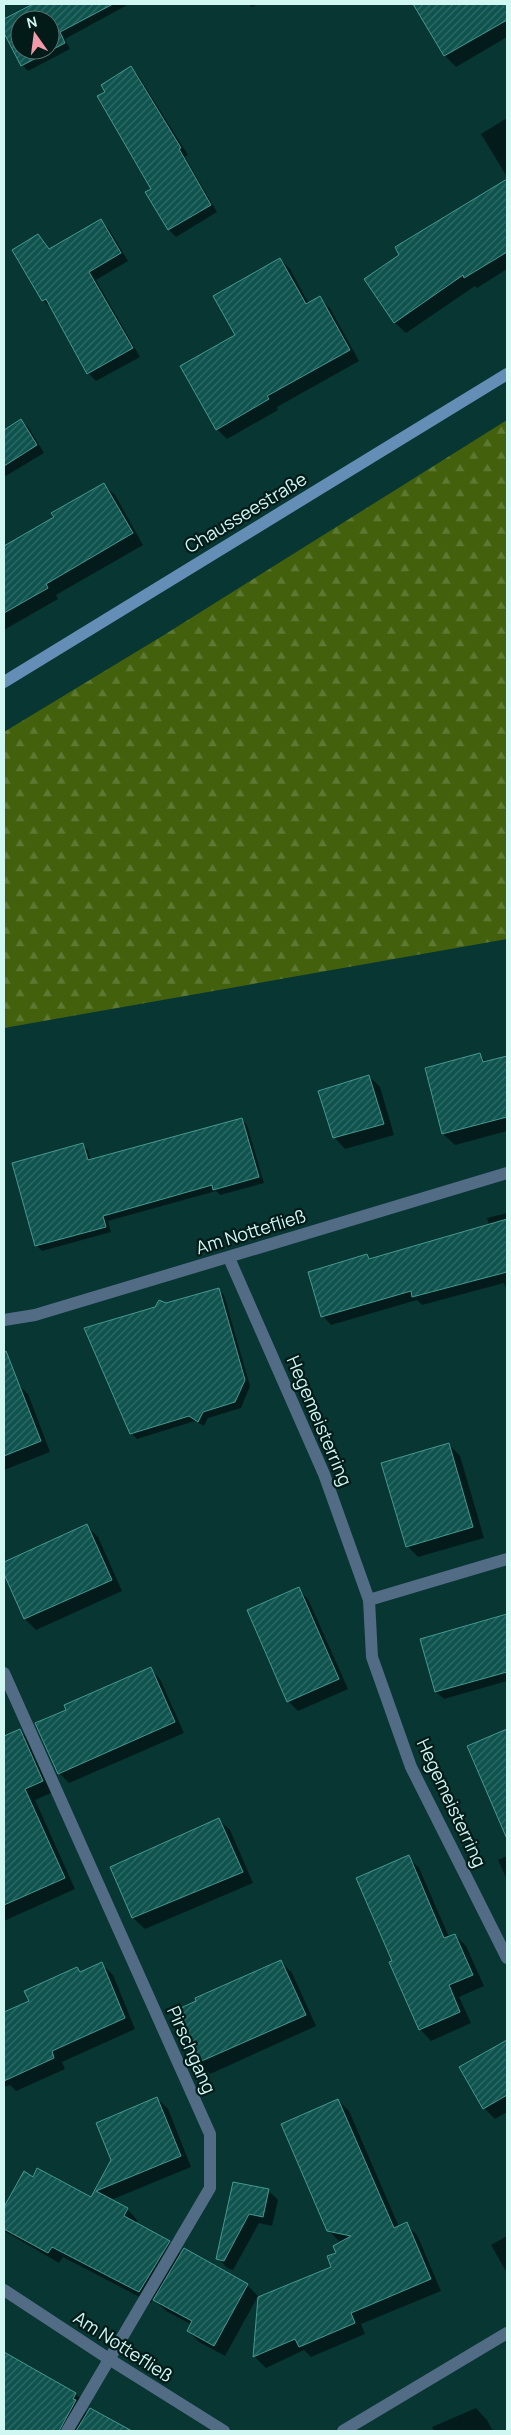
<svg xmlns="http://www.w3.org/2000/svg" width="511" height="2435" font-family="Manrope,sans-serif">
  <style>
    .forest { fill: url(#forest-firs) }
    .shadow { fill: #0007; fill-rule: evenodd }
    .building { fill: url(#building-hatch); stroke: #479891; fill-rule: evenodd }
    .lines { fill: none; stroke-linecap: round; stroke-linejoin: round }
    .minor { stroke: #526c85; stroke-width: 12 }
    .secondary { stroke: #648eb6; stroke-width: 12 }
    .labels { text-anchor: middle; stroke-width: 4.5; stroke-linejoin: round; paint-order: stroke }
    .street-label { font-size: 18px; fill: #d1f7f3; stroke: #021b19 }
  </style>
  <defs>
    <pattern id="forest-firs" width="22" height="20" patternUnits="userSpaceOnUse" patternTransform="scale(1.25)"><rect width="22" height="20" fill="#43610d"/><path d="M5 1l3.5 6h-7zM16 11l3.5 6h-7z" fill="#5d7831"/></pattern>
    <pattern id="building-hatch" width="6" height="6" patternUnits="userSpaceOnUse" patternTransform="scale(1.25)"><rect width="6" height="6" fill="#0f534e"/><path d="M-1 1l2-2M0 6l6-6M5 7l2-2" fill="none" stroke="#316c68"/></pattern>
  </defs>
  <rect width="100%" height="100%" fill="#073633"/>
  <polygon class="forest" points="507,420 507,939 4,1028 4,732 164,635"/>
  <g class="shadow">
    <path d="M 35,4 L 129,4 L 65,39 L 70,49 L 28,71 L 22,65 L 4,31 L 4,20 ZM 20,20 L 50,20 L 50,50 L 20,50 Z"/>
    <polygon points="249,4 258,4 252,7"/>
    <polygon points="414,4 507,4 507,37 456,67 445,56"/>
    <polygon points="130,68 138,75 188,155 185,157 217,212 176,237 169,230 107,92"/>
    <polygon points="507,118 507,177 481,134"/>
    <polygon points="483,213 507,254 507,269 477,288 475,286 406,333 394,322"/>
    <polygon points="101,221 109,229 128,261 96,280 140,357 96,381 88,373 51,308 43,300 38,236 50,250"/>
    <polygon points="280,259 290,269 309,304 319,298 330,308 359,361 277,407 278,410 227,439 217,429 236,335"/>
    <polygon points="21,420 29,428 44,453 4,477 4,431"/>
    <polygon points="103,484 115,495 143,545 56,595 58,599 4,630 4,548 55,517"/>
    <polygon points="480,1055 487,1062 507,1057 507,1131 455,1145 443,1134 427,1069"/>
    <polygon points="369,1076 380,1087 394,1135 345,1149 334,1137"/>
    <polygon points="242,1119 247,1125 264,1183 220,1195 216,1191 108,1221 111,1232 42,1251 36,1245 82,1145 88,1150 91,1161"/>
    <polygon points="507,1213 507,1291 504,1283 422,1305 417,1300 331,1325 323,1316 367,1256 371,1259 489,1225 487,1218"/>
    <polygon points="218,1289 224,1295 250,1386 241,1408 208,1418 204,1426 195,1421 137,1439 131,1433 166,1304"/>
    <polygon points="18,1384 28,1394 50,1452 4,1470 4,1389"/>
    <polygon points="449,1444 460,1456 484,1538 418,1557 407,1546"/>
    <polygon points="87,1526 98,1537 122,1591 36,1630 25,1619 4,1571 4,1563"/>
    <polygon points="298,1589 308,1599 348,1689 298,1711 288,1701"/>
    <polygon points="507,1615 507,1671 505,1671 507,1681 444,1699 436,1692 421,1640"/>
    <polygon points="150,1669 160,1679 184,1733 69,1783 59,1773 68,1710"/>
    <polygon points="4,1729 7,1736 20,1731 31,1741 53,1792 35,1800 75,1889 4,1921"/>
    <polygon points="507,1730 507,1809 503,1811 469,1747"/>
    <polygon points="218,1819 230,1830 253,1883 145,1929 133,1918 111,1868"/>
    <polygon points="507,1856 507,1880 498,1860"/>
    <polygon points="408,1857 419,1868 449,1937 455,1935 466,1946 484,1986 459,1997 471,2023 431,2041 420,2029 394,1961"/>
    <polygon points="281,1961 292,1973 316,2026 210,2074 198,2063 175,2012"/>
    <polygon points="102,1964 113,1975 135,2029 62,2062 65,2069 16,2091 10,2085 4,2087 4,2014 31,2002 77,1968 81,1972"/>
    <polygon points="507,2042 507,2112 495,2119 484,2108 461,2068"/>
    <polygon points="157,2098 168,2109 191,2167 111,2200 127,2209 138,2221 136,2224 169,2242 182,2255 247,2285 258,2296 225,2356 199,2342 188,2331 192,2325 166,2311 153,2298 151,2303 63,2257 59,2263 4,2231 4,2210 24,2173 33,2178 92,2198 113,2160"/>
    <polygon points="338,2100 349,2111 399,2227 406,2224 417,2235 441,2291 361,2324 365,2334 311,2357 304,2350 266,2368 255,2357 259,2298 333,2267 343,2242 339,2241 328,2230"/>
    <polygon points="233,2185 268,2190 278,2200 272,2226 259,2223 233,2270 227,2268 218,2258"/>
    <polygon points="507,2236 507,2273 491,2245"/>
    <polygon points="4,2353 76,2394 87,2405 84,2410 88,2414 90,2410 129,2431 4,2431"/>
    <polygon points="476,2408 487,2420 493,2431 434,2431 432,2427"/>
  </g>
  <g class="building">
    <path d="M 33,4 L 113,4 L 60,32 L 65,43 L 21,66 L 4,33 L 4,19 ZM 20,20 L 50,20 L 50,50 L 20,50 Z"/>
    <polygon points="413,4 507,4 507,20 444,56"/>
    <polygon points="131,66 181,148 179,149 211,205 168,230 145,192 151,189 97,96 105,92 101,85"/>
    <polygon points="507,179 507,252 464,278 463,275 394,323 364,279 399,255 395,247"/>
    <polygon points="101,219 121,253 89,272 133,348 87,374 46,299 42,301 12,250 38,234 49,249"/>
    <polygon points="280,258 306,304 320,296 350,350 267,396 269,399 216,430 180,366 235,335 213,296"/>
    <polygon points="21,419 37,445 4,466 4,430"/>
    <polygon points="104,483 133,533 46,584 48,588 4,613 4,546 54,517 51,513"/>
    <polygon points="480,1053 483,1062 507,1056 507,1117 442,1134 425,1068"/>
    <polygon points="369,1075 384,1124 333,1138 318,1091"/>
    <polygon points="242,1118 259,1177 213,1190 212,1185 103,1216 106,1227 35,1246 12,1163 83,1143 88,1160"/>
    <polygon points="507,1219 507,1272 412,1297 411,1291 321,1317 308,1272 367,1254 369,1259"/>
    <polygon points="219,1288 245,1380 235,1402 203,1412 198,1422 189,1416 130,1434 84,1328 155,1307 159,1300 166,1303"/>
    <polygon points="6,1351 41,1441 4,1456 4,1352"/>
    <polygon points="449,1443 473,1527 406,1547 381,1463"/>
    <polygon points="87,1524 112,1580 24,1619 4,1574 4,1562"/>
    <polygon points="299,1587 339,1679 287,1702 247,1610"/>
    <polygon points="507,1614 507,1672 435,1692 420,1639"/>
    <polygon points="151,1667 175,1722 58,1774 35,1723 66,1710 64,1705"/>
    <polygon points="20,1729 43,1781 25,1789 65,1878 4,1905 4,1736"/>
    <polygon points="507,1729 507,1839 467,1746"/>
    <polygon points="219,1818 243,1872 132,1918 110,1867"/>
    <polygon points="409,1855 444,1938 455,1934 473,1975 449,1985 460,2012 419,2030 389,1962 392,1961 356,1878"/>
    <polygon points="281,1960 306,2015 197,2063 174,2011 196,2001 195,1998"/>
    <polygon points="102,1962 125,2018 52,2051 54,2058 4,2081 4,2012 29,2001 24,1991 77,1967 80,1972"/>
    <polygon points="507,2040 507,2095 483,2109 459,2067"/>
    <polygon points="157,2097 181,2156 96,2191 128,2208 124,2216 170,2241 139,2292 52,2247 48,2253 4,2229 4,2207 24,2171 33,2177 37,2168 91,2197 111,2160 96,2123"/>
    <polygon points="338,2099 394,2228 407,2222 431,2279 351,2313 355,2323 299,2347 295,2339 253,2357 258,2297 331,2267 327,2256 336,2253 333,2246 351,2236 327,2231 281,2124"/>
    <polygon points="233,2182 269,2189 263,2217 249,2214 224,2261 216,2259"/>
    <polygon points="184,2248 248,2284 214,2346 187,2331 192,2321 153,2300"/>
    <polygon points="4,2352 76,2393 73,2399 76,2400 59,2431 4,2431"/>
    <polygon points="90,2408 132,2431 76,2431"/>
  </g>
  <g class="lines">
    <g class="minor">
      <polyline points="229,1258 324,1474 369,1600 372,1657 411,1767 507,1958"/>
      <polyline points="4,1320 35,1315 507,1173"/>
      <polyline points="369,1600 507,1559"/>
      <polyline points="4,1673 210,2134 210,2188 67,2431"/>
      <polyline points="4,2290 109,2359 224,2431"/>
      <polyline points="343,2431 507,2333"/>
    </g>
    <polyline class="secondary" points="4,682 507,374"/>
  </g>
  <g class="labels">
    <g class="street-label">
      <text transform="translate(246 513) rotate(-31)" y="6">Chausseestraße</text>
      <text transform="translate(251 1232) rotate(-17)" y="6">Am Nottefließ</text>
      <text transform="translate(319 1421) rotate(67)" y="6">Hegemeisterring</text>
      <text transform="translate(451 1803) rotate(65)" y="6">Hegemeisterring</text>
      <text transform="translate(191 2050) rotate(66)" y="6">Pirschgang</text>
      <text transform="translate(123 2347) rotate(33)" y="6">Am Nottefließ</text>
    </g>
  </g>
  <rect width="511" height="2435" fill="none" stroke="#d1f7f3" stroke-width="10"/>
  <g transform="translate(35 35) rotate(346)"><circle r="24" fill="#021b19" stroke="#557370"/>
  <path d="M0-4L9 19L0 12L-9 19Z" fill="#f39aa9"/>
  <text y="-8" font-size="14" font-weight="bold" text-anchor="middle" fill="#d1f7f3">N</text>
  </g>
</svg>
